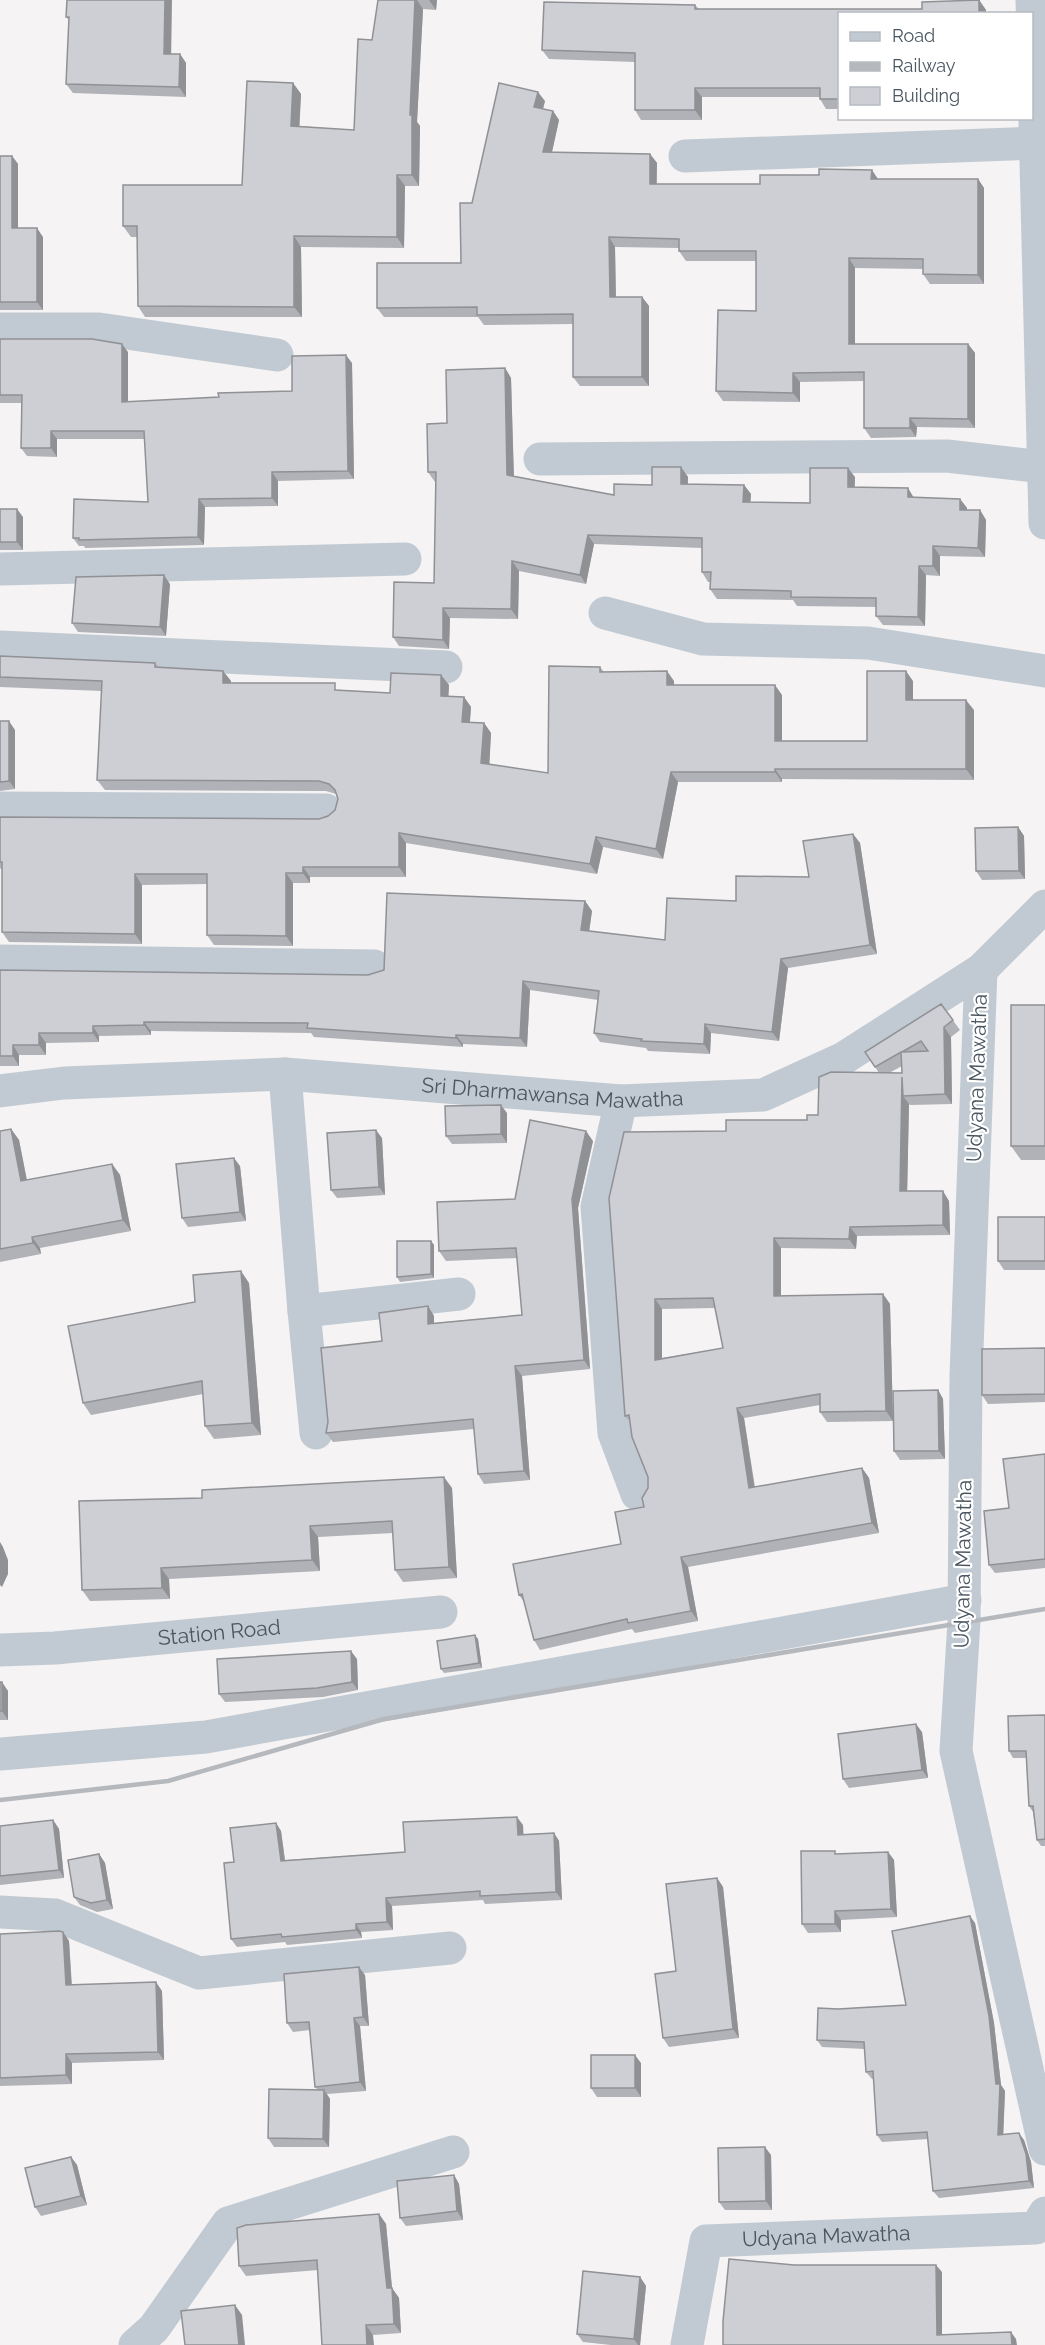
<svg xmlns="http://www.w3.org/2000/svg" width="1045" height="2345" font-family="Raleway,sans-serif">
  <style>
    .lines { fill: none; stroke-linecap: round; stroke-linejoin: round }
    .minor { stroke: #c1cad2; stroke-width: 33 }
    .rail { stroke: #b5b8bd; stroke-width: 4.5 }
    .wall { fill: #b0b2b7; fill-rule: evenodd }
    .shaded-wall { fill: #909195 }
    .building { fill: #cdcfd5; stroke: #909195; stroke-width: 1.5; fill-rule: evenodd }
    .labels { text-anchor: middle; stroke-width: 4.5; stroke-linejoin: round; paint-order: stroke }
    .street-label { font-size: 21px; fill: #4a5661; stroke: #fff }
  </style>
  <rect width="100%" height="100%" fill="#f5f3f3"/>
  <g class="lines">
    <g class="minor">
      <polyline points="1032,0 1045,523"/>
      <polyline points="685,156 1036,143"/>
      <polyline points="0,329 99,329 277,355"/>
      <polyline points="540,459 947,456 1044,467"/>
      <polyline points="0,569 405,559"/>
      <polyline points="605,613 703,639 868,643 1045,671"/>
      <polyline points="0,647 446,667"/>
      <polyline points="0,808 326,810"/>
      <polyline points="0,961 374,966"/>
      <polyline points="981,970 966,1376 964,1621 956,1751 1045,2149"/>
      <polyline points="285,1074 304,1311 316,1433"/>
      <path id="s1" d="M 0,1091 L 64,1083 L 285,1074 L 621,1101 L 763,1095 L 844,1058 L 981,970 L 1045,906"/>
      <polyline points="621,1101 597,1207 614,1433 637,1494"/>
      <polyline points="304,1311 459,1294"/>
      <path id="s2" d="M 0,1650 L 55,1648 L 441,1612"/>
      <polyline points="0,1754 206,1737 965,1600"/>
      <polyline points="0,1912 55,1915 199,1973 450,1948"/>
      <polyline points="135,2345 154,2328 228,2223 453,2152"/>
      <path id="s3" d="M 687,2345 L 706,2241 L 1036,2228 L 1045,2213"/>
    </g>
    <polyline class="rail" points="0,1800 168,1781 384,1719 1045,1609"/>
  </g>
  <g class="wall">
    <polygon points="67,0 171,54 180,54 186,63 186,97 73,93 66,84 69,20 66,17"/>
    <polygon points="378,0 437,0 436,10 423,9 417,122 420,126 419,186 405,186 404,248 301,247 302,317 145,317 138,306 137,237 131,237 123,226 242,185 293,83 301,94 299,126 354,130 372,40"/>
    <polygon points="979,0 986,10 986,14 840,14 840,109 826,109 820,99 820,97 702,97 702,120 641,120 635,110 635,62 549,59 542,50 695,5 699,9 922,9"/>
    <polygon points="545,101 543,109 553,111 559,120 552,152 650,154 657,163 657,184 760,184 878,179 978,179 984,188 984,284 930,284 923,274 923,269 855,268 855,344 968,344 975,353 975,428 917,427 916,437 871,438 864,428 864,381 800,382 800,402 723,401 716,391 756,311 756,261 686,261 679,251 679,248 615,247 616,297 642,297 649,306 649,386 580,386 573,377 573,324 484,325 478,317 384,317 377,308 461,263 472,203"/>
    <polygon points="0,156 12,156 18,164 18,228 43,237 43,310 0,310"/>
    <polygon points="0,339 128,352 128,402 219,397 292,391 352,363 354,479 278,481 278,506 205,507 204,545 85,548 84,546 79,546 73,538 148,502 145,439 57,439 57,457 27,456 21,448 22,403 0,403"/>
    <polygon points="505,368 511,378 514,476 614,495 652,485 681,467 688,477 688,484 744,485 751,494 750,502 810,503 855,477 855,487 914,498 960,499 967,508 967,510 980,510 986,520 985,557 940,556 940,576 926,575 925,626 883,625 876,616 876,607 797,606 793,600 717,599 710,589 710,582 708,582 702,572 702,548 594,544 586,584 519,571 518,619 450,618 449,649 399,646 393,637 434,583 436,482 435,482 428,472 447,423"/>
    <polygon points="0,509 23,517 23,550 0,550"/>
    <polygon points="170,584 166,636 78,632 72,623"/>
    <polygon points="0,656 155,663 159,667 223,671 231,681 230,683 390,693 441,675 449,685 448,696 464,697 471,707 470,722 484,723 491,733 489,764 548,773 600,667 604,672 674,681 674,685 782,695 782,741 867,741 913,681 913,700 974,710 974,780 782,779 782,782 678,782 663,859 603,847 597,874 406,843 406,877 310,877 310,883 293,883 293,946 214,945 207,935 207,884 142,885 142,944 9,942 2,932 2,870 0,868 0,817 319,819 328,816 335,810 338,799 336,794 326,791 105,790 97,780 102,691 0,687"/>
    <polygon points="0,721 15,730 15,789 0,791"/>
    <polygon points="1018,827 1024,836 1025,879 982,880 976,871"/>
    <polygon points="853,834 860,843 877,954 788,968 779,1041 711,1033 710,1054 648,1051 646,1048 600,1042 594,1033 598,1000 530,990 527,1047 463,1044 463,1047 314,1037 311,1033 151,1031 151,1035 99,1036 99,1042 46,1043 46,1055 19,1055 19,1066 0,1066 0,970 368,975 585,901 592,911 589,931 665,940 736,901 809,877"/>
    <path d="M 941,1004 L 960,1030 L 951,1037 L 952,1104 L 910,1105 L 909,1104 L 907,1191 L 949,1201 L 950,1235 L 857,1236 L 856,1249 L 781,1248 L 781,1296 L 883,1294 L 890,1304 L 893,1421 L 827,1422 L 820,1412 L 820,1405 L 744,1418 L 755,1487 L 862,1468 L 869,1478 L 879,1533 L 688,1567 L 698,1621 L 635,1633 L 632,1629 L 540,1650 L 534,1640 L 524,1602 L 519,1595 L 621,1544 L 644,1507 L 648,1488 L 648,1477 L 630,1422 L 625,1416 L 609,1198 L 726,1131 L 807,1120 L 818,1115 L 879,1073 L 865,1052 ZM 902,1066 L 902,1073 L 889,1073 ZM 715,1308 L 723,1348 L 662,1358 L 662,1309 Z"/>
    <polygon points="1045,1005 1045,1160 1021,1160 1011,1146"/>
    <polygon points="507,1113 507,1143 452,1144 446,1136"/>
    <polygon points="11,1129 19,1140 27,1180 112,1164 120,1175 131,1231 40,1248 41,1254 0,1262 0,1131"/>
    <polygon points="382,1138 385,1195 337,1198 331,1190"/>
    <polygon points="593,1141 578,1208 590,1369 522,1376 530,1480 484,1484 478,1474 474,1429 333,1442 326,1433 382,1341 428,1306 434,1316 434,1323 522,1315 517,1258 446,1261 439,1251 515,1199"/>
    <polygon points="240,1166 246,1221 188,1227 182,1218"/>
    <polygon points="1045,1217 1045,1270 1004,1270 998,1261"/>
    <polygon points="431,1241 434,1245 434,1278 400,1282 397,1277"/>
    <polygon points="249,1283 261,1435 214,1439 205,1426 203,1394 91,1415 83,1403 195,1302"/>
    <polygon points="1045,1348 1045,1402 988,1404 982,1395"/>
    <polygon points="938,1390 943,1399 945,1459 900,1460 894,1451"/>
    <polygon points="1045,1454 1045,1568 995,1573 989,1565 1009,1508"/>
    <polygon points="452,1488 457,1578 403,1582 395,1570 393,1533 318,1537 320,1571 169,1579 170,1599 90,1601 82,1590 202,1498"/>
    <polygon points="478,1639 482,1668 444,1673 441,1669"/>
    <polygon points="357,1659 358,1690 323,1697 225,1702 219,1694"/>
    <polygon points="0,1682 8,1691 8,1720 0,1720"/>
    <polygon points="1045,1715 1045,1846 1041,1846 1037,1840 1033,1812 1029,1806 1026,1758 1013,1758 1009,1751"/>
    <polygon points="922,1732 928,1778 849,1788 843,1779"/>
    <polygon points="53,1820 59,1829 64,1878 0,1885 0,1826"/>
    <polygon points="276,1823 281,1831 285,1860 405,1852 523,1825 523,1834 554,1833 559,1841 562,1900 485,1904 483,1900 392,1906 393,1930 361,1932 362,1938 287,1945 285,1942 237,1947 231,1939 234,1862"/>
    <polygon points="888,1852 894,1860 897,1917 841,1920 841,1932 808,1933 802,1924 837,1854"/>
    <polygon points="99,1854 105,1863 113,1909 97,1912 80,1905 74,1897"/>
    <polygon points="717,1878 723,1887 739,2038 669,2047 663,2038 676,1971"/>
    <polygon points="975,1923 994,2023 1001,2085 1005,2091 1003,2134 1024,2140 1031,2162 1034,2188 939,2198 933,2191 928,2139 882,2142 877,2135 874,2079 872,2079 866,2072 865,2049 822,2047 817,2040 838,2009 906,2005"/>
    <polygon points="63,1932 69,1941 72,1985 162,1991 164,2060 72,2063 72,2084 0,2086 0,1934"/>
    <polygon points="365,1975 369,2026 360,2026 366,2091 327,2094 330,2099 329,2147 274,2147 268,2138 318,2090 315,2087 310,2030 293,2032 287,2023"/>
    <polygon points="641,2063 641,2097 597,2097 591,2088"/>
    <polygon points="771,2155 772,2210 725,2210 719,2202"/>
    <polygon points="71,2157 77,2165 87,2205 41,2216 35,2207"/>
    <polygon points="454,2175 459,2184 463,2220 406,2226 400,2218"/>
    <polygon points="379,2214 386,2224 392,2288 399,2298 401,2333 373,2335 318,2270 246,2276 239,2266"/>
    <polygon points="640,2277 646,2286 640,2345 611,2345 583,2342 577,2334"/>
  </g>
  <g class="shaded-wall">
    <polygon points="165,0 172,0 171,63 164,54"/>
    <polygon points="415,0 417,0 423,9 417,122 420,126 419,186 412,175 410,115"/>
    <polygon points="429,0 437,0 436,10"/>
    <polygon points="979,0 986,10 986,14 979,14"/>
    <polygon points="180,54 186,63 186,97 179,87"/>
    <polygon points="293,83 301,94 299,136 291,126"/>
    <polygon points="695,88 702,97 702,120 695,110"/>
    <polygon points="538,92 545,101 541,116 534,107"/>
    <polygon points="553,111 559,120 550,161 543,152"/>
    <polygon points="650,154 657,163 656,193 650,184"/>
    <polygon points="12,156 18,164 18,237 12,228"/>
    <polygon points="872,170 878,179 871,179"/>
    <polygon points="397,175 405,186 404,248 397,237"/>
    <polygon points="978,179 984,188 984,284 978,275"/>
    <polygon points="37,228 43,237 43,310 37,302"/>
    <polygon points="294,236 301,247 302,317 294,307"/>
    <polygon points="609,237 615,247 616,306 610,297"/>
    <polygon points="849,258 855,268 855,353 849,344"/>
    <polygon points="642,297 649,306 649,386 642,377"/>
    <polygon points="122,344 128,352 128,411 122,402"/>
    <polygon points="968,344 975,353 975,428 968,419"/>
    <polygon points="346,355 352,363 354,479 348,471"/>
    <polygon points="505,368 511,378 514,484 507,475"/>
    <polygon points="793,373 800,382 800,402 793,393"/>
    <polygon points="910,418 917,427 916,437 910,428"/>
    <polygon points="51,431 57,439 57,457 51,448"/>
    <polygon points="681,467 688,477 687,493 681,484"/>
    <polygon points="848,468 855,477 854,496 848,487"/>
    <polygon points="272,472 278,481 278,506 272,498"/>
    <polygon points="744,485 751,494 750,511 743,502"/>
    <polygon points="908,488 914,498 908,497"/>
    <polygon points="199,499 205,507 204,545 198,537"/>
    <polygon points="960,499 967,508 967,519 960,510"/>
    <polygon points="17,509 23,517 23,550 17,542"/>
    <polygon points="980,510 986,520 985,557 978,548"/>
    <polygon points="588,535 594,544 586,584 580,575"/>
    <polygon points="933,546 940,556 940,576 933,566"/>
    <polygon points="512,561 519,571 518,619 511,609"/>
    <polygon points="919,566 926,575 925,626 918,617"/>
    <polygon points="164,575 170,584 166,636 160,627"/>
    <polygon points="443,608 450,618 449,649 443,640"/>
    <polygon points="223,671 231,681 230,693 223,683"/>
    <polygon points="667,671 674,681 674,695 667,685"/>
    <polygon points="906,671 913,681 913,710 906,700"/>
    <polygon points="441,675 449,685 448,706 441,696"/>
    <polygon points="775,685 782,695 782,751 775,741"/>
    <polygon points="464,697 471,707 469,732 462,722"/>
    <polygon points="966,700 974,710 974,780 966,769"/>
    <polygon points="9,721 15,730 15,789 9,781"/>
    <polygon points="484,723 491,733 489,773 481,763"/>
    <polygon points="775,769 782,779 782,782 775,772"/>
    <polygon points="671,772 678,782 663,859 656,849"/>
    <polygon points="1018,827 1024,836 1025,879 1019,871"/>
    <polygon points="399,833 406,843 406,877 399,867"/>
    <polygon points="853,834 860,843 877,954 870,945"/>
    <polygon points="596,837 603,847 597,874 590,864"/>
    <polygon points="303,867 310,877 310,883 303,873"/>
    <polygon points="286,873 293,883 293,946 286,936"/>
    <polygon points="135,874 142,885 142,944 135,934"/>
    <polygon points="585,901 592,911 588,940 581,930"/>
    <polygon points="781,959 788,968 779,1041 772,1032"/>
    <polygon points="523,981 530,990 527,1047 520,1038"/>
    <polygon points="144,1022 151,1031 151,1035 144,1025"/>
    <polygon points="705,1024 711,1033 710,1054 704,1044"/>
    <polygon points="93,1026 99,1036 99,1042 93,1033"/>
    <polygon points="944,1027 951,1037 952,1104 945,1094"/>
    <polygon points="39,1033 46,1043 46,1055 39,1045"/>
    <polygon points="456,1035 463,1044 463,1047 456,1038"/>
    <polygon points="13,1045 19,1055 19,1066 13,1056"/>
    <polygon points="902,1077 903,1096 909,1104 907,1201 900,1191"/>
    <polygon points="501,1105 507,1113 507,1143 501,1134"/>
    <polygon points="11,1129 19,1140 29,1192 21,1181"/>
    <polygon points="376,1130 382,1138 385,1195 379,1187"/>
    <polygon points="586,1131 593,1141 578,1208 590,1369 584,1360 572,1199"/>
    <polygon points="234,1158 240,1166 246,1221 240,1212"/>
    <polygon points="112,1164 120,1175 131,1231 123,1220"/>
    <polygon points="943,1191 949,1201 950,1235 943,1225"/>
    <polygon points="850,1227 857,1236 856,1249 849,1239"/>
    <polygon points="32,1237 40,1248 41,1254 33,1243"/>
    <polygon points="774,1238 781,1248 781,1306 774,1296"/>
    <polygon points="431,1241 434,1245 434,1278 431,1274"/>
    <polygon points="241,1271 249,1283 261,1435 252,1423"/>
    <polygon points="883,1294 890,1304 893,1421 886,1411"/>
    <polygon points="655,1299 662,1309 662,1369 655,1360"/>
    <polygon points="428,1306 434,1316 434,1333 428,1324"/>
    <polygon points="515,1366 522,1376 530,1480 524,1471"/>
    <polygon points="938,1390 943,1399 945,1459 939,1451"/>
    <polygon points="737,1408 744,1418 756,1498 749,1488"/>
    <polygon points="862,1468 869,1478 879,1533 872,1523"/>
    <polygon points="444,1477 452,1488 457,1578 449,1567"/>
    <polygon points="310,1526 318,1537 320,1571 312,1560"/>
    <polygon points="0,1542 3,1547 8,1560 8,1574 2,1587 0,1585"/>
    <polygon points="681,1557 688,1567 698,1621 691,1611"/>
    <polygon points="161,1568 169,1579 170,1599 162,1588"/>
    <polygon points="475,1635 478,1639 482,1668 479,1663"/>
    <polygon points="351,1651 357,1659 358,1690 352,1682"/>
    <polygon points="2,1682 8,1691 8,1720 2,1711"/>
    <polygon points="916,1724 922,1732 928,1778 922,1770"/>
    <polygon points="517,1817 523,1825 524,1843 518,1835"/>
    <polygon points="53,1820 59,1829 64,1878 59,1870"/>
    <polygon points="276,1823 281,1831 286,1869 281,1861"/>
    <polygon points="554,1833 559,1841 562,1900 556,1892"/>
    <polygon points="888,1852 894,1860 897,1917 891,1909"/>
    <polygon points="99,1854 105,1863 113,1909 107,1900"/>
    <polygon points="717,1878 723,1887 739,2038 733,2029"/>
    <polygon points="386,1898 392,1906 393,1930 387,1922"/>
    <polygon points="835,1911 841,1920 841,1932 835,1924"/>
    <polygon points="970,1916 975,1923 994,2023 1001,2085 1005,2091 1003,2142 998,2135 996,2084"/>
    <polygon points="356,1924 361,1932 362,1938 356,1930"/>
    <polygon points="63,1932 69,1941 72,1993 66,1985"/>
    <polygon points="359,1967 365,1975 369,2026 363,2017"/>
    <polygon points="156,1982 162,1991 164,2060 158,2052"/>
    <polygon points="354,2018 360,2026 366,2091 360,2082"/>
    <polygon points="66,2054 72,2063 72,2084 66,2075"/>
    <polygon points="635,2055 641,2063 641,2097 635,2088"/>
    <polygon points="324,2090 330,2099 329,2147 323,2139"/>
    <polygon points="1019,2133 1024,2140 1031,2162 1034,2188 1029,2181"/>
    <polygon points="765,2147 771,2155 772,2210 766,2201"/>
    <polygon points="71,2157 77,2165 87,2205 81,2196"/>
    <polygon points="454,2175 459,2184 463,2220 457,2211"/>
    <polygon points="379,2214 386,2224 392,2288 399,2298 401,2333 394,2324 387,2288"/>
    <polygon points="936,2265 942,2272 942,2342 937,2335"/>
    <polygon points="640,2277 646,2286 640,2345 638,2345 634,2339"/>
    <polygon points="235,2305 242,2315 245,2345 239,2345"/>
    <polygon points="366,2325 373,2335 374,2345 367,2345"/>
    <polygon points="1011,2332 1016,2339 1017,2345 1012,2345"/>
  </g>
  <g class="building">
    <polygon points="67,0 165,0 164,54 180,54 179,87 66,84 69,17 66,17"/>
    <polygon points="378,0 415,0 410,115 412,115 412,175 397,175 397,237 294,236 294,307 138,306 137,226 123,226 123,185 242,185 247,81 293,83 291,126 354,130 358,39 372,40"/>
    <polygon points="979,0 979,14 840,14 840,99 820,99 820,88 695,88 695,110 635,110 635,53 542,50 544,2 695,5 695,9 922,9 922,2"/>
    <polygon points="499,83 538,92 534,107 553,111 543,152 650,154 650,184 760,184 760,175 819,175 819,169 872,170 871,179 978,179 978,275 923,274 923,259 849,258 849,344 968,344 968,419 910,418 910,428 864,428 864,372 793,373 793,393 716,391 718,310 756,311 756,251 679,251 679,239 609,237 610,297 642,297 642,377 573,377 573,314 477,315 477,307 377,308 377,263 461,263 460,203 472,203"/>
    <polygon points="0,156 12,156 12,228 37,228 37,302 0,302"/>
    <polygon points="0,339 92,339 122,344 122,402 219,397 218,393 292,391 292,356 346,355 348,471 272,472 272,498 199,499 198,537 79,540 79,538 73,538 74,499 148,502 144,431 51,431 51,448 21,448 22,395 0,395"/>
    <polygon points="505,368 507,475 614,495 614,484 652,485 652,467 681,467 681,484 744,485 743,502 810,503 810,468 848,468 848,487 908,488 908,497 960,499 960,510 980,510 978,548 933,546 933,566 919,566 918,617 876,616 876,598 791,597 791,591 710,589 711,572 702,572 702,538 588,535 580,575 512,561 511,609 443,608 443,640 393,637 394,582 434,583 436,472 428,472 427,424 447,423 446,370"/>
    <rect x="0" y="509" width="17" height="33"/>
    <polygon points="164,575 160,627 72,623 76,577"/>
    <polygon points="0,656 155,663 155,667 223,671 223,683 335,683 335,690 390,693 391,673 441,675 441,696 464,697 462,722 484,723 481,763 548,773 549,666 600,667 600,672 667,671 667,685 775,685 775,741 867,741 867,671 906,671 906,700 966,700 966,769 775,769 775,772 671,772 656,849 596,837 590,864 399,833 399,867 303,867 303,873 286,873 286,936 207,935 207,874 135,874 135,934 2,932 2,862 0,862 0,817 319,819 328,816 335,810 338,799 335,790 329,784 319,781 97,780 102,681 0,677"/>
    <polygon points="0,721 9,721 9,781 0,782"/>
    <polygon points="1018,827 1019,871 976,871 975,828"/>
    <polygon points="853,834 870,945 781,959 772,1032 705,1024 704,1044 641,1041 642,1039 594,1033 599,991 523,981 520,1038 456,1035 456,1038 307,1028 308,1023 144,1022 144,1025 93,1026 93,1033 39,1033 39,1045 13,1045 13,1056 0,1056 0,970 368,975 384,970 387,893 585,901 581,930 665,940 667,898 736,901 736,876 809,877 803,841"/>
    <path d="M 941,1004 L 953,1020 L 944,1027 L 945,1094 L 903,1096 L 902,1077 L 900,1191 L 943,1191 L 943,1225 L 850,1227 L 849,1239 L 774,1238 L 774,1296 L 883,1294 L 886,1411 L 820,1412 L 820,1394 L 737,1408 L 749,1488 L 862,1468 L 872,1523 L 681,1557 L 691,1611 L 628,1623 L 627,1619 L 534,1640 L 522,1594 L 519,1595 L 513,1564 L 621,1544 L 615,1512 L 644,1507 L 642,1498 L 648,1488 L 648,1477 L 632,1437 L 629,1415 L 625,1416 L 609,1198 L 624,1132 L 726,1131 L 726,1120 L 807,1120 L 807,1115 L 818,1115 L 819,1077 L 831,1072 L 902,1073 L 901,1052 L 875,1067 L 865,1052 ZM 921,1041 L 928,1051 L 902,1052 ZM 713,1298 L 723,1348 L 655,1360 L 655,1299 Z"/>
    <rect x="1011" y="1005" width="34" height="141"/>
    <polygon points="501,1105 501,1134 446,1136 445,1106"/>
    <polygon points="530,1120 586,1131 572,1199 584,1360 515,1366 524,1471 478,1474 473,1419 326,1433 328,1422 321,1348 382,1341 379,1313 428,1306 428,1324 522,1315 516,1248 439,1251 437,1202 515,1199"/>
    <polygon points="11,1129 21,1181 112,1164 123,1220 32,1237 33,1243 0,1249 0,1131"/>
    <polygon points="376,1130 379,1187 331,1190 327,1133"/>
    <polygon points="234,1158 240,1212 182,1218 176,1164"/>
    <rect x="998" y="1217" width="47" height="44"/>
    <polygon points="397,1241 431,1241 431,1274 397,1277"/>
    <polygon points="241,1271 252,1423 205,1426 202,1381 83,1403 68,1326 195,1302 193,1275"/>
    <polygon points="1045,1348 1045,1394 982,1395 982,1349"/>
    <polygon points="938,1390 939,1451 894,1451 893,1391"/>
    <polygon points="1045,1454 1045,1559 989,1565 984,1511 1009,1508 1003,1459"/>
    <polygon points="444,1477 449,1567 395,1570 392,1521 310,1526 312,1560 161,1568 162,1588 82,1590 79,1501 202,1498 202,1490"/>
    <polygon points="475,1635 479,1663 441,1669 437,1641"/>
    <polygon points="351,1651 352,1682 317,1688 219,1694 217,1659"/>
    <rect x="0" y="1682" width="2" height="29"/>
    <polygon points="1045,1715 1045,1839 1037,1840 1033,1806 1029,1806 1026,1751 1009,1751 1008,1716"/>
    <polygon points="916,1724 922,1770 843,1779 838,1734"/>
    <polygon points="517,1817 518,1835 554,1833 556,1892 480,1896 480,1891 386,1898 387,1922 356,1924 356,1930 282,1937 281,1934 231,1939 224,1863 234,1862 230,1828 276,1823 281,1861 405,1852 403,1822"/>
    <polygon points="53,1820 59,1870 0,1876 0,1826"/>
    <polygon points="801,1851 835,1851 835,1854 888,1852 891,1909 835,1911 835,1924 802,1924"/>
    <polygon points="99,1854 107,1900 91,1903 74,1897 68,1860"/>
    <polygon points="717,1878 733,2029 663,2038 655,1974 676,1971 666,1884"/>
    <polygon points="970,1916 989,2016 996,2084 1000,2084 998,2135 1019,2133 1026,2154 1029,2181 933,2191 927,2132 877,2135 873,2071 866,2072 864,2042 817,2040 818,2008 838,2009 906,2005 892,1931"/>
    <polygon points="59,1931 63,1932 66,1985 156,1982 158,2052 66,2054 66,2075 0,2078 0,1934"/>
    <polygon points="359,1967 363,2017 354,2018 360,2082 315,2087 309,2022 287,2023 284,1974"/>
    <rect x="591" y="2055" width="44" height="33"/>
    <polygon points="269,2089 324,2090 323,2139 268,2138"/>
    <polygon points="765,2147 766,2201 719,2202 718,2148"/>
    <polygon points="71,2157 81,2196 35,2207 25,2168"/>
    <polygon points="454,2175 457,2211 400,2218 397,2181"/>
    <polygon points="379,2214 387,2288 392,2288 394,2324 366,2325 367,2345 322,2345 317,2260 239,2266 237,2228 246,2225"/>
    <polygon points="729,2259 794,2265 936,2265 937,2335 1011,2332 1012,2345 723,2345 723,2321"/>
    <polygon points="583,2271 640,2277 634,2339 577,2334"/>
    <polygon points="235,2305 239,2345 185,2345 181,2311"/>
  </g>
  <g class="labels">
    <g class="street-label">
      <text transform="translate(977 1078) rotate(-88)" y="7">Udyana Mawatha</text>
      <text dy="7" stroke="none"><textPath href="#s1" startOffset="554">Sri Dharmawansa Mawatha</textPath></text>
      <text transform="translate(963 1564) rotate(-89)" y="7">Udyana Mawatha</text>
      <text dy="7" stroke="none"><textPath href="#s2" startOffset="220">Station Road</textPath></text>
      <text dy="7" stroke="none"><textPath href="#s3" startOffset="226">Udyana Mawatha</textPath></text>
    </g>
  </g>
  <rect x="838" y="12" width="195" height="108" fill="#ffffff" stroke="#b7bbc0" stroke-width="1.5"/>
  <rect x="850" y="32" width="30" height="9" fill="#c1cad2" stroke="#b7bbc0" stroke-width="1.5"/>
  <text x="892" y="42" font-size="18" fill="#4a5661">Road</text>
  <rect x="850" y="62" width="30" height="9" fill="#b5b8bd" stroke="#b7bbc0" stroke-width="1.5"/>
  <text x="892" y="72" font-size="18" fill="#4a5661">Railway</text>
  <rect x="850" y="87" width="30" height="18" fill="#cdcfd5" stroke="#b7bbc0" stroke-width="1.5"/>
  <text x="892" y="102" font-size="18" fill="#4a5661">Building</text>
</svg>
